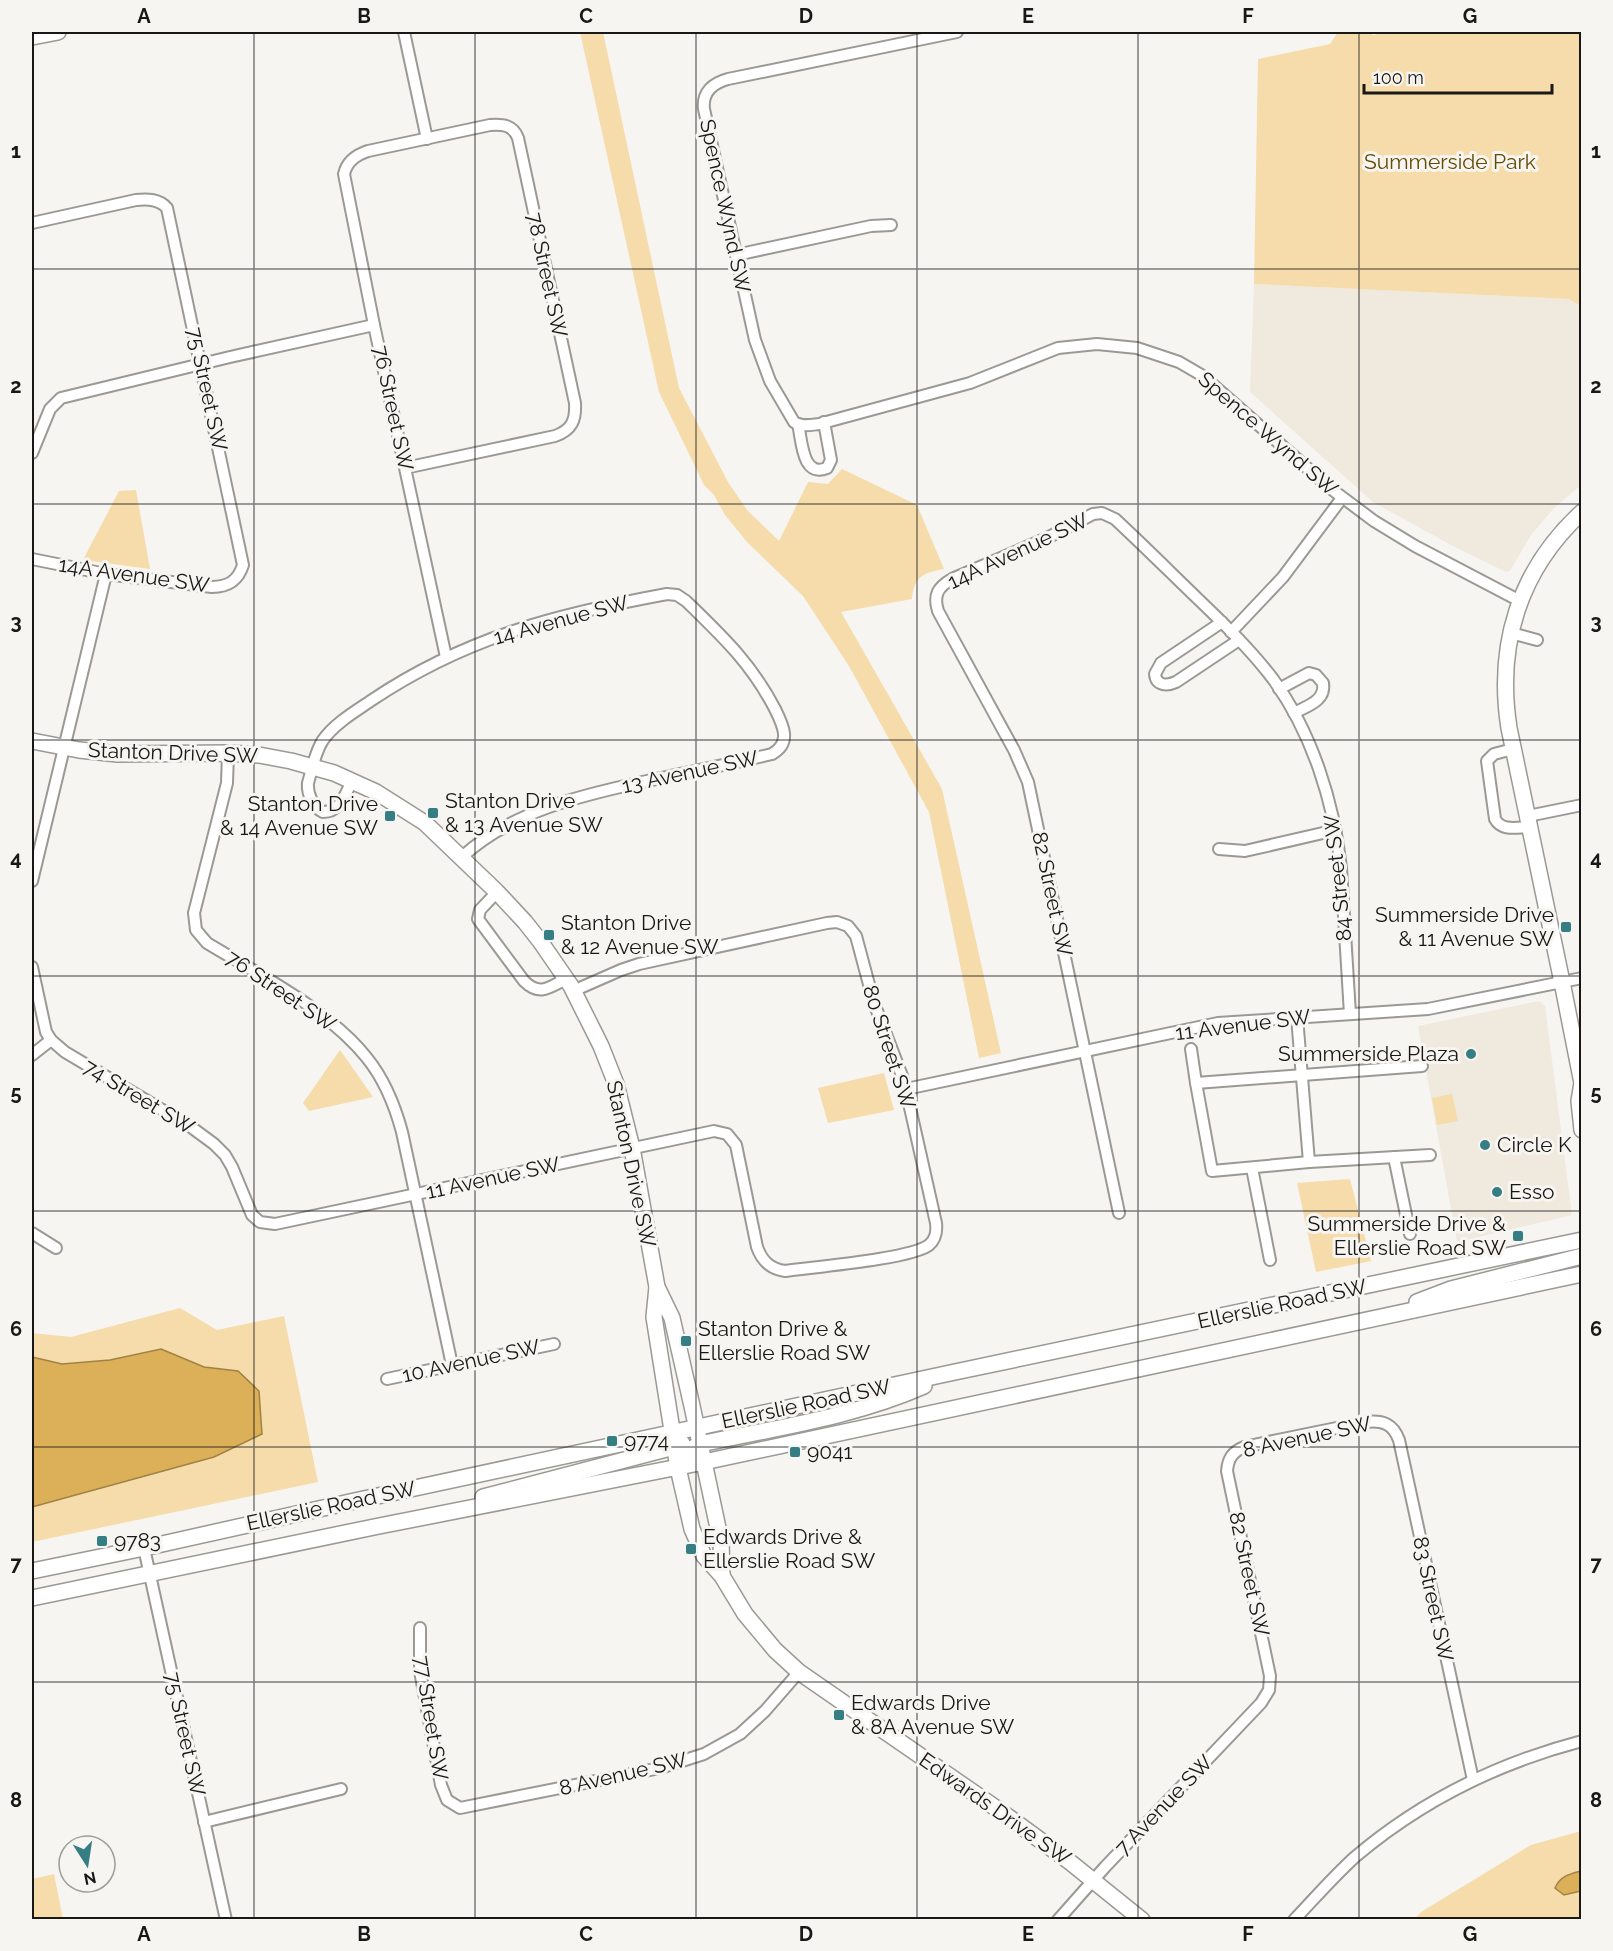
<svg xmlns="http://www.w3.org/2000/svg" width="1613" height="1951" font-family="Raleway,sans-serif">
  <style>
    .built { fill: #efe9de }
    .green { fill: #f5dcaa }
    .water { fill: #dbb059; stroke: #a18245; stroke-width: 1.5 }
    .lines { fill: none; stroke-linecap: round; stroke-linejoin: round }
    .street-casing { stroke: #9b9995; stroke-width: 14 }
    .secondary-casing { stroke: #9b9995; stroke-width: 18 }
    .street { stroke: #fff; stroke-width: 10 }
    .secondary { stroke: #fff; stroke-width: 15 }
    .grid { fill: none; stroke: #191816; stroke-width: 1.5; stroke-opacity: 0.55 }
    .poi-dot { fill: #357e84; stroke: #f7f5f1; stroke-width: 2 }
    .labels { text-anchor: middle; stroke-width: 6; stroke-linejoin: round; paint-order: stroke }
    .park-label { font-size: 21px; fill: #664a01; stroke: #f7f5f1 }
    .street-label { font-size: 21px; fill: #191816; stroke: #f7f5f1 }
    .poi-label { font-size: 21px; fill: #191816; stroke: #f7f5f1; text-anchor: start }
    .neatline { fill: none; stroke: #191816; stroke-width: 2 }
    .grid-label { font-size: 20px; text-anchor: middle; font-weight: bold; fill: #191816 }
  </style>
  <rect width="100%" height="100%" fill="#f7f5f1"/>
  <g class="built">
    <polygon points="1254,284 1570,299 1581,306 1581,485 1555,507 1531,535 1510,571 1506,572 1451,545 1373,502 1250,392"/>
    <polygon points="1539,1001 1545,1006 1572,1215 1457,1242 1418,1026"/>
  </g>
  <g class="green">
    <path d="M 580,32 L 603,32 L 679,388 L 728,482 L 747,510 L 779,541 L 808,482 L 828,484 L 842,469 L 917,505 L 944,569 C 923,573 914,576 912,599 L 841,612 L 942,789 L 1001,1053 L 979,1058 L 929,812 L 849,666 L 803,596 L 747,542 L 725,515 L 714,495 L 704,485 L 659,392 Z"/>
    <polygon points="1338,32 1369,32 1373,35 1388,32 1581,32 1581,306 1569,299 1254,284 1258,59 1330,44"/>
    <polygon points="136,490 150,569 83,560 119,491"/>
    <polygon points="340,1050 373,1097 309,1111 303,1103"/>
    <polygon points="884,1073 894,1110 828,1123 818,1088"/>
    <polygon points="1452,1094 1458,1121 1437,1125 1432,1098"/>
    <polygon points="1350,1179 1371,1261 1316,1272 1297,1183"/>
    <polygon points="180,1308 217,1330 284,1316 318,1482 32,1542 32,1333 71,1337"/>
    <polygon points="1581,1831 1581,1919 1414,1920 1421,1912 1531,1845"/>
    <polygon points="54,1874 63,1919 32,1919 32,1879"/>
  </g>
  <g class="water">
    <polygon points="161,1349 204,1367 238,1371 259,1391 262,1434 214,1457 32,1507 32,1357 62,1364 110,1360"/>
    <path d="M 1581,1871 L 1581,1891 L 1564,1895 L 1555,1888 C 1560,1876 1569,1874 1581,1871 Z"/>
  </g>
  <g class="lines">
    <defs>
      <g id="street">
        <polyline points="404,32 427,139"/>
        <path d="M 957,32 L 728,79 C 713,83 702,92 704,109 L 755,340 L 770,381 L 794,422 C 801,427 810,425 819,424 L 970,383 L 1058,348 L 1097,344 L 1137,348 L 1179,362 L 1203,376 L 1330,488 L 1374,521 L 1415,546 L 1520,601"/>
        <path d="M 32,223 L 136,200 C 148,199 159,199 167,208 L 243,565 C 238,581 228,587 212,587 L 106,574 L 32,559"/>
        <polyline points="736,255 871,226 891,225"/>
        <path d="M 798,424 C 802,441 802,478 827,468 L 831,460 L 824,422"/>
        <polyline points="32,453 50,409 61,398 230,357 374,325"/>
        <path d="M 405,468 L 555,436 C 572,430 576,420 575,403 L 518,138 C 513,125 503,124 490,125 L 368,151 C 356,155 347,161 344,174 L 374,325 L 446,657"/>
        <path d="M 1222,622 L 1161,663 L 1155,674 C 1156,686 1167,686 1176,682 L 1239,640"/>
        <polyline points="1231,632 1283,577 1342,498"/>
        <polyline points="1511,633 1537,640"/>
        <path d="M 1279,689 L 1309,673 L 1316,675 L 1323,683 C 1326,701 1307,706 1294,713"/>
        <path d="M 1513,749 L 1494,754 L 1487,761 L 1495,819 C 1502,832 1518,827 1530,827"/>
        <path d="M 228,753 L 227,783 L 194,913 L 196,930 L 207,943 C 260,975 329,1010 367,1058 C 384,1079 395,1106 402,1132 L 452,1365"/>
        <path d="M 352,781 C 345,794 341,812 323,812 C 313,807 307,794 308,783 C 312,769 315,752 323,740 C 335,723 356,711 372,700 C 466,637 558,614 667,594 L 677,595 L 686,601 C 723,637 751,663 775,709 C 783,725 792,743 772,754 C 731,764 688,772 647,781 C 582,795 512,811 462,857"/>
        <polyline points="1528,816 1582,805"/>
        <polyline points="1219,849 1245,851 1336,830"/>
        <polyline points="32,881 106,574"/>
        <path d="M 497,892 L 480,910 L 478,919 L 524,981 C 540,997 550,987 566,979"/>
        <path d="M 32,967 L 46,1032 L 51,1040 L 65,1052 L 191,1127 L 214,1144 L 225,1155 L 232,1167 L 252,1215 L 260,1222 L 275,1224 L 714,1131 L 727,1134 L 736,1145 L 757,1247 C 762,1261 770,1269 785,1271 C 813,1267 911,1259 929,1245 C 936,1239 937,1232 936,1223 L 904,1081 L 874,1003 L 856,936 L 848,926 L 837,922 L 827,923 L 639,964 L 621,970 L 573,991"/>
        <polyline points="1297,1017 1309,1162"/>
        <polyline points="1191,1049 1196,1083 1212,1171 1309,1162 1430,1155"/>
        <polyline points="32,1055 51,1040"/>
        <polyline points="1196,1083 1422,1066"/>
        <polyline points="906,1089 1218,1023 1428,1009 1582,978"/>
        <polyline points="1394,1157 1410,1234"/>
        <polyline points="1252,1168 1270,1260"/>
        <path d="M 1119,1213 L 1028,782 L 1014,750 L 938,611 C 933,595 938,587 952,579 L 1047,538 L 1093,514 L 1102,513 L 1115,519 C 1143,545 1170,572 1198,599 C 1224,624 1251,650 1273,679 C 1312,733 1334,802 1341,868 L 1350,1014"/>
        <polyline points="32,1233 56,1248"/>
        <polyline points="387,1379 554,1344"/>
        <polyline points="144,1548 226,1920"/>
        <polyline points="420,1628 420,1671 441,1785 447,1800 460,1808 660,1768 704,1754 740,1734 765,1711 799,1672"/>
        <polyline points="204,1822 341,1789"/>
        <path d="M 1058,1920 L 1105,1867 L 1261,1703 L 1269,1690 L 1270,1676 L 1227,1471 C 1228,1459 1232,1452 1244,1447 L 1366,1422 C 1383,1420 1393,1424 1399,1440 L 1473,1780"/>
        <path d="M 1294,1920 C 1314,1899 1334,1876 1355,1857 C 1421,1801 1498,1763 1582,1741"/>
      </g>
      <g id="secondary">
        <polyline points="32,37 58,32"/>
        <path d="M 1582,512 C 1519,570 1496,645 1509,728 L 1562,982 L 1582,1083"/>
        <polyline points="32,741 79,750 118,754 228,753 259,755 291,761 334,773 376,792 425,823 497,892 525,922 540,941 571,986 601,1046 616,1084 632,1148 657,1287 672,1318 692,1406 721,1542 722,1576"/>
        <polyline points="1582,1083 1579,1101 1582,1130"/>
        <polyline points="657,1287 654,1317 678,1468 692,1529 704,1556 722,1576 745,1614 775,1650 799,1672 1003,1813 1070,1862 1142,1920"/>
        <polyline points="1417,1302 1451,1289 1582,1256"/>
        <path d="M 678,1468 L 691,1449 L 700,1444 C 775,1428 854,1417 924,1386"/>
        <polyline points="483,1497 674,1447 682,1443"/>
        <polyline points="32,1571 144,1548 359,1500 955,1372 1582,1240"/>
        <polyline points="32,1598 379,1526 704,1462 1582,1274"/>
      </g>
    </defs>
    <use href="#street" class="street-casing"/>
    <use href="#secondary" class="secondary-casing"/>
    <use href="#street" class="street"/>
    <use href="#secondary" class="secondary"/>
  </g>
  <path class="grid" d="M 254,32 L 254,1920M 475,32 L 475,1920M 696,32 L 696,1920M 917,32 L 917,1920M 1138,32 L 1138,1920M 1359,32 L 1359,1920M 32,269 L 1582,269M 32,504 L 1582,504M 32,740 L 1582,740M 32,976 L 1582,976M 32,1211 L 1582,1211M 32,1447 L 1582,1447M 32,1682 L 1582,1682"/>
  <g class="poi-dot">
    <rect x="427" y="807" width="12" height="12" rx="3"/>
    <rect x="384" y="810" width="12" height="12" rx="3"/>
    <rect x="1560" y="921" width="12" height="12" rx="3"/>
    <rect x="543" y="929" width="12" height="12" rx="3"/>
    <circle cx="1471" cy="1054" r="6"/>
    <circle cx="1485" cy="1145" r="6"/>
    <circle cx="1497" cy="1192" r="6"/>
    <rect x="1512" y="1230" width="12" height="12" rx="3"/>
    <rect x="680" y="1335" width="12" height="12" rx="3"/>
    <rect x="606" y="1435" width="12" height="12" rx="3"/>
    <rect x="789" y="1446" width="12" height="12" rx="3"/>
    <rect x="96" y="1535" width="12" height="12" rx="3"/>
    <rect x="685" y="1543" width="12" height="12" rx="3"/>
    <rect x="833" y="1709" width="12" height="12" rx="3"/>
  </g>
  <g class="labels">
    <g class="park-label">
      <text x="1450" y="169">Summerside Park</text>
    </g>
    <g class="street-label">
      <text transform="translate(725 206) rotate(78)" y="7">Spence Wynd SW</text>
      <text transform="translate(547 275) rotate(78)" y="7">78 Street SW</text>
      <text transform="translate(207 389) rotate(78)" y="7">75 Street SW</text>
      <text transform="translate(393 408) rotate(78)" y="7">76 Street SW</text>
      <text transform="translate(1268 434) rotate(41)" y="7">Spence Wynd SW</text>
      <text transform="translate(1018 551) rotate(-25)" y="7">14A Avenue SW</text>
      <text transform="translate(134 575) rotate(8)" y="7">14A Avenue SW</text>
      <text transform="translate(561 620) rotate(-15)" y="7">14 Avenue SW</text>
      <text transform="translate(173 753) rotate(2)" y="7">Stanton Drive SW</text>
      <text transform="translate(690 772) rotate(-12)" y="7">13 Avenue SW</text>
      <text transform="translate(1338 878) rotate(-96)" y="7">84 Street SW</text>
      <text transform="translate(1052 894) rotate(78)" y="7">82 Street SW</text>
      <text transform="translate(281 991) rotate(34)" y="7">76 Street SW</text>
      <text transform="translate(1243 1025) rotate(-7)" y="7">11 Avenue SW</text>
      <text transform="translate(889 1047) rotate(72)" y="7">80 Street SW</text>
      <text transform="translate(139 1097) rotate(31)" y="7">74 Street SW</text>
      <text transform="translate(631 1164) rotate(78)" y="7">Stanton Drive SW</text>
      <text transform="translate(493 1178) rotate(-12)" y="7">11 Avenue SW</text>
      <text transform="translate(1282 1304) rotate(-12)" y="7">Ellerslie Road SW</text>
      <text transform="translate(471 1361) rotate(-12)" y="7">10 Avenue SW</text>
      <text transform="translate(806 1404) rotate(-12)" y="7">Ellerslie Road SW</text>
      <text transform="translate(1307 1437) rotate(-12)" y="7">8 Avenue SW</text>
      <text transform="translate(331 1506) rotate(-12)" y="7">Ellerslie Road SW</text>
      <text transform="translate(1249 1574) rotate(78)" y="7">82 Street SW</text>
      <text transform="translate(1433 1599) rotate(78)" y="7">83 Street SW</text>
      <text transform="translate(431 1718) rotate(81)" y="7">77 Street SW</text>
      <text transform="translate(185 1734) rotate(78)" y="7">75 Street SW</text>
      <text transform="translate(623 1774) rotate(-13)" y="7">8 Avenue SW</text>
      <text transform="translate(1164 1805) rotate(-46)" y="7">7 Avenue SW</text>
      <text transform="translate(995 1809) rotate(35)" y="7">Edwards Drive SW</text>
    </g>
    <g class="poi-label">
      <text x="445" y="808">Stanton Drive<tspan x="445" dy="24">&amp; 13 Avenue SW</tspan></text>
      <text x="378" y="811" text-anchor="end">Stanton Drive<tspan x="378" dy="24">&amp; 14 Avenue SW</tspan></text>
      <text x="1554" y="922" text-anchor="end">Summerside Drive<tspan x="1554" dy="24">&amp; 11 Avenue SW</tspan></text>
      <text x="561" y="930">Stanton Drive<tspan x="561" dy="24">&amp; 12 Avenue SW</tspan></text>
      <text x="1459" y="1061" text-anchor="end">Summerside Plaza</text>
      <text x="1497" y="1152">Circle K</text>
      <text x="1509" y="1199">Esso</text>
      <text x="1506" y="1231" text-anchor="end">Summerside Drive &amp;<tspan x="1506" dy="24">Ellerslie Road SW</tspan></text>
      <text x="698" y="1336">Stanton Drive &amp;<tspan x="698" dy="24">Ellerslie Road SW</tspan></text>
      <text x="624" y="1448">9774</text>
      <text x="807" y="1459">9041</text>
      <text x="703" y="1544">Edwards Drive &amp;<tspan x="703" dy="24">Ellerslie Road SW</tspan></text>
      <text x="114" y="1548">9783</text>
      <text x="851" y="1710">Edwards Drive<tspan x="851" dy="24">&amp; 8A Avenue SW</tspan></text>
    </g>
  </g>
  <rect width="1613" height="1951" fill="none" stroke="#f7f5f1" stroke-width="66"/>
  <g transform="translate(87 1864) rotate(168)"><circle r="28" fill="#f7f5f1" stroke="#9e9d99" stroke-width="1.5"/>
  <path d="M0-4.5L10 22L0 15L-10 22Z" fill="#357e84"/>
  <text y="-9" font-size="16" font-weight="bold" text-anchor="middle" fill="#191816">N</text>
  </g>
  <path d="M1364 84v9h188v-9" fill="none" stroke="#191816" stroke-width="3"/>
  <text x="1373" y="84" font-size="18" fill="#191816" stroke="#f7f5f1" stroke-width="4.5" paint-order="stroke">100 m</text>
  <rect x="33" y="33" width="1547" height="1885" class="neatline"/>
  <g class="grid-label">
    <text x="144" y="23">A</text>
    <text x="364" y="23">B</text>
    <text x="586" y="23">C</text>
    <text x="806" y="23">D</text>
    <text x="1028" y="23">E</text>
    <text x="1248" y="23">F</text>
    <text x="1470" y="23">G</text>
    <text x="16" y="158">1</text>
    <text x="1596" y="158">1</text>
    <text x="16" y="393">2</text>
    <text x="1596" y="393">2</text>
    <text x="16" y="629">3</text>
    <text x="1596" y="629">3</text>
    <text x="16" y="865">4</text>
    <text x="1596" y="865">4</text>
    <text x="16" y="1100">5</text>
    <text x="1596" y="1100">5</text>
    <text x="16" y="1336">6</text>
    <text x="1596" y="1336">6</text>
    <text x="16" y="1571">7</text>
    <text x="1596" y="1571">7</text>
    <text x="16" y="1807">8</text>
    <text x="1596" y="1807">8</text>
    <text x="144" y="1941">A</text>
    <text x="364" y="1941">B</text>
    <text x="586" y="1941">C</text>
    <text x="806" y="1941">D</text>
    <text x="1028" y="1941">E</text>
    <text x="1248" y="1941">F</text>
    <text x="1470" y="1941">G</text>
  </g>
</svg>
